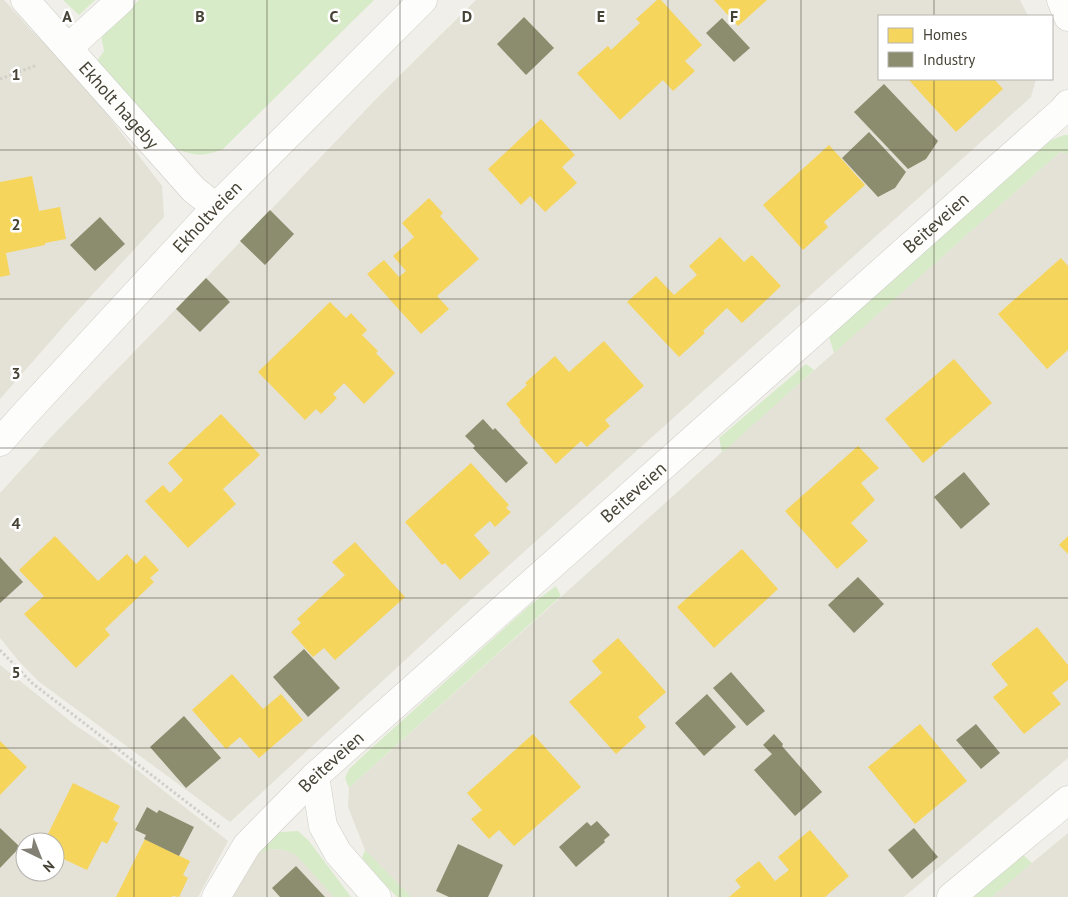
<svg xmlns="http://www.w3.org/2000/svg" width="1068" height="897" font-family="'PT Sans',sans-serif">
  <style>
    .residential { fill: #e4e2d6; fill-rule: evenodd }
    .green { fill: #d8ebc9 }
    .homes { fill: #f6d55c }
    .industry { fill: #8c8c6e }
    .lines { fill: none; stroke-linecap: round; stroke-linejoin: round }
    .minor-casing { stroke: #cecdc7; stroke-width: 29 }
    .path { stroke: #d1cfca; stroke-width: 3; stroke-dasharray: 2.5 2.5; stroke-linecap: butt }
    .minor { stroke: #fdfdfc; stroke-width: 28 }
    .grid { fill: none; stroke: #464235; stroke-width: 1; stroke-opacity: 0.55 }
    .labels { text-anchor: middle; stroke-width: 5; stroke-linejoin: round; paint-order: stroke }
    .street-label { font-size: 18px; fill: #464235; stroke: #fff }
    .grid-label { font-size: 16px; text-anchor: middle; font-weight: bold; fill: #464235; stroke: #fff; stroke-width: 5; stroke-linejoin: round; paint-order: stroke }
  </style>
  <rect width="100%" height="100%" fill="#f0efe9"/>
  <g class="residential">
    <polygon points="0,0 4,0 30,29 80,79 162,186 164,217 69,320 0,399"/>
    <polygon points="476,0 1020,0 1028,16 879,16 879,79 1036,79 1031,97 456,613 230,822 38,681 18,660 0,638 0,493 52,436 206,278 377,98"/>
    <polygon points="1060,152 1068,154 1068,758 904,897 411,897 365,850 348,807 349,788 704,468"/>
    <path d="M 0,665 L 75,725 L 96,739 L 141,773 L 228,841 L 198,897 L 0,897 ZM 25,842 L 55,842 L 55,872 L 25,872 Z"/>
    <polygon points="1068,833 1068,897 992,897 1021,872"/>
    <polygon points="270,849 284,850 297,855 334,897 228,897 255,855"/>
  </g>
  <g class="green">
    <polygon points="63,0 95,0 79,15"/>
    <path d="M 139,0 L 374,0 L 223,149 C 202,157 195,156 174,148 L 97,61 L 104,51 L 101,35 Z"/>
    <polygon points="1064,135 1068,135 1068,154 1060,152 834,353 829,337 1015,170 1049,141"/>
    <polygon points="806,364 814,370 722,453 719,438"/>
    <polygon points="556,586 561,596 349,788 345,778 349,769 364,755 529,606"/>
    <polygon points="298,831 309,841 351,897 334,897 296,855 284,850 270,849 255,855 273,835 281,832"/>
    <polygon points="365,850 411,897 397,897 381,880 362,858"/>
    <polygon points="1022,854 1032,863 992,897 971,897"/>
  </g>
  <g class="homes">
    <polygon points="657,0 661,0 702,45 685,61 695,71 673,91 663,80 620,120 577,73 608,46 611,50 640,23 636,19"/>
    <polygon points="714,0 767,0 738,26"/>
    <polygon points="908,79 994,79 1003,89 956,132"/>
    <polygon points="541,119 575,155 562,167 577,183 545,212 530,196 521,205 488,169"/>
    <polygon points="829,145 865,185 824,222 828,227 803,250 763,205"/>
    <polygon points="32,176 39,211 60,207 66,239 45,243 45,245 6,253 10,275 0,277 0,182"/>
    <polygon points="429,198 443,213 440,216 479,259 437,296 449,309 421,334 367,274 384,260 399,277 406,271 393,256 414,237 402,223"/>
    <polygon points="720,237 744,262 752,255 781,286 742,323 727,308 703,331 705,333 679,357 627,302 656,276 674,295 697,275 689,266"/>
    <polygon points="1061,258 1068,266 1068,350 1047,369 998,314"/>
    <polygon points="330,302 346,318 351,313 367,330 362,335 378,351 376,353 395,373 364,404 344,383 333,394 337,398 321,414 316,409 305,420 258,372"/>
    <polygon points="604,341 644,386 605,420 610,426 587,447 581,441 556,464 519,422 521,421 506,404 527,385 525,383 555,356 569,372"/>
    <polygon points="954,359 992,403 923,463 885,419"/>
    <polygon points="221,414 260,455 223,489 236,504 188,548 145,501 163,485 170,493 183,480 168,463"/>
    <polygon points="858,446 879,468 861,483 875,500 851,523 868,541 837,569 785,511"/>
    <polygon points="471,463 509,505 506,508 511,512 495,527 490,521 474,535 490,553 460,580 445,563 442,565 405,522"/>
    <polygon points="55,536 98,581 127,554 136,564 145,555 159,570 150,578 154,582 105,629 110,635 76,668 24,614 44,596 19,570"/>
    <polygon points="1068,536 1068,554 1059,545"/>
    <polygon points="355,542 405,597 335,660 324,648 313,657 291,632 301,623 297,619 345,575 332,562"/>
    <polygon points="742,549 778,589 714,648 677,607"/>
    <polygon points="1037,627 1068,665 1068,680 1052,693 1061,704 1024,734 993,697 1008,685 991,664"/>
    <polygon points="618,638 666,692 638,717 646,727 616,754 569,702 602,673 592,661"/>
    <polygon points="232,674 263,709 281,694 303,720 259,758 240,737 226,749 192,710"/>
    <polygon points="920,724 967,781 915,824 868,767"/>
    <polygon points="533,734 581,787 514,846 499,830 489,839 471,819 482,810 467,793"/>
    <polygon points="0,741 27,767 0,795"/>
    <polygon points="73,783 120,806 113,820 118,823 107,844 102,841 87,870 55,855 55,842 44,842"/>
    <polygon points="810,830 849,876 825,897 729,897 741,887 735,880 759,861 775,881 789,870 778,857"/>
    <polygon points="145,839 190,861 183,875 188,878 179,897 172,896 172,897 116,897"/>
  </g>
  <g class="industry">
    <polygon points="524,17 554,48 526,75 497,44"/>
    <polygon points="722,18 750,48 734,62 706,33"/>
    <polygon points="884,84 938,141 926,159 908,169 854,112"/>
    <polygon points="869,132 906,172 895,188 878,197 842,158"/>
    <polygon points="270,210 294,234 265,265 240,241"/>
    <polygon points="100,217 125,244 95,271 70,245"/>
    <polygon points="206,278 230,302 200,332 176,309"/>
    <polygon points="483,419 493,430 495,428 528,463 506,483 473,448 475,446 465,436"/>
    <polygon points="964,472 990,504 961,529 934,497"/>
    <polygon points="0,557 23,582 0,603"/>
    <polygon points="858,577 884,604 854,633 828,605"/>
    <polygon points="304,649 340,688 308,717 273,677"/>
    <polygon points="731,672 765,711 747,726 713,688"/>
    <polygon points="707,694 736,727 704,756 675,723"/>
    <polygon points="184,716 221,758 186,788 150,747"/>
    <polygon points="976,724 1000,753 981,769 956,740"/>
    <polygon points="774,734 783,744 782,746 822,792 795,816 754,770 772,754 763,745"/>
    <polygon points="147,807 157,813 159,810 194,827 179,856 144,839 146,835 135,830"/>
    <polygon points="597,821 610,835 604,840 605,842 576,867 559,847 587,822 591,826"/>
    <polygon points="0,828 20,847 0,868"/>
    <polygon points="914,828 938,857 912,879 888,850"/>
    <polygon points="458,844 503,865 488,897 449,897 436,891"/>
    <polygon points="296,866 325,897 280,897 272,888"/>
  </g>
  <g class="lines">
    <defs>
      <g id="minor">
        <path id="s1" d="M 25,0 L 194,190 L 216,207"/>
        <polyline points="1061,0 1068,17"/>
        <polyline points="68,48 121,0"/>
        <path id="s2" d="M 0,442 L 23,416 L 216,207 L 423,0"/>
        <polyline points="315,776 323,826 338,853 377,897"/>
        <path id="s3" d="M 216,897 L 247,845 L 315,776 L 1062,111 L 1068,104"/>
        <polyline points="951,897 1068,800"/>
      </g>
    </defs>
    <use href="#minor" class="minor-casing"/>
    <g class="path">
      <polyline points="0,79 37,65"/>
      <polyline points="0,650 32,683 219,827"/>
    </g>
    <use href="#minor" class="minor"/>
  </g>
  <path class="grid" d="M 134,0 L 134,897M 267,0 L 267,897M 400,0 L 400,897M 534,0 L 534,897M 668,0 L 668,897M 801,0 L 801,897M 934,0 L 934,16M 934,79 L 934,897M 0,150 L 1068,150M 0,299 L 1068,299M 0,448 L 1068,448M 0,598 L 1068,598M 0,748 L 1068,748"/>
  <g class="labels">
    <g class="street-label">
      <text dy="6" stroke="none"><textPath href="#s1" startOffset="141">Ekholt hageby</textPath></text>
      <text dy="6" stroke="none"><textPath href="#s2" startOffset="306">Ekholtveien</textPath></text>
      <text dy="6" stroke="none"><textPath href="#s3" startOffset="989">Beiteveien</textPath></text>
      <text dy="6" stroke="none"><textPath href="#s3" startOffset="584">Beiteveien</textPath></text>
      <text dy="6" stroke="none"><textPath href="#s3" startOffset="179">Beiteveien</textPath></text>
    </g>
  </g>
  <g class="grid-label">
    <text x="67" y="22">A</text>
    <text x="200" y="22">B</text>
    <text x="334" y="22">C</text>
    <text x="467" y="22">D</text>
    <text x="601" y="22">E</text>
    <text x="734" y="22">F</text>
    <text x="16" y="80">1</text>
    <text x="16" y="230">2</text>
    <text x="16" y="379">3</text>
    <text x="16" y="529">4</text>
    <text x="16" y="678">5</text>
  </g>
  <rect x="878" y="15" width="175" height="65" fill="#ffffff" stroke="#b5b3ae"/>
  <rect x="888" y="28" width="25" height="15" fill="#f6d55c" stroke="#b5b3ae"/>
  <text x="923" y="40" font-size="15" fill="#464235">Homes</text>
  <rect x="888" y="52" width="25" height="15" fill="#8c8c6e" stroke="#b5b3ae"/>
  <text x="923" y="65" font-size="15" fill="#464235">Industry</text>
  <g transform="translate(40 857) rotate(137)"><circle r="24" fill="#ffffff" stroke="#b5b3ae"/>
  <path d="M0-4L9 19L0 12L-9 19Z" fill="#827f74"/>
  <text y="-8" font-size="14" font-weight="bold" text-anchor="middle" fill="#464235">N</text>
  </g>
</svg>
